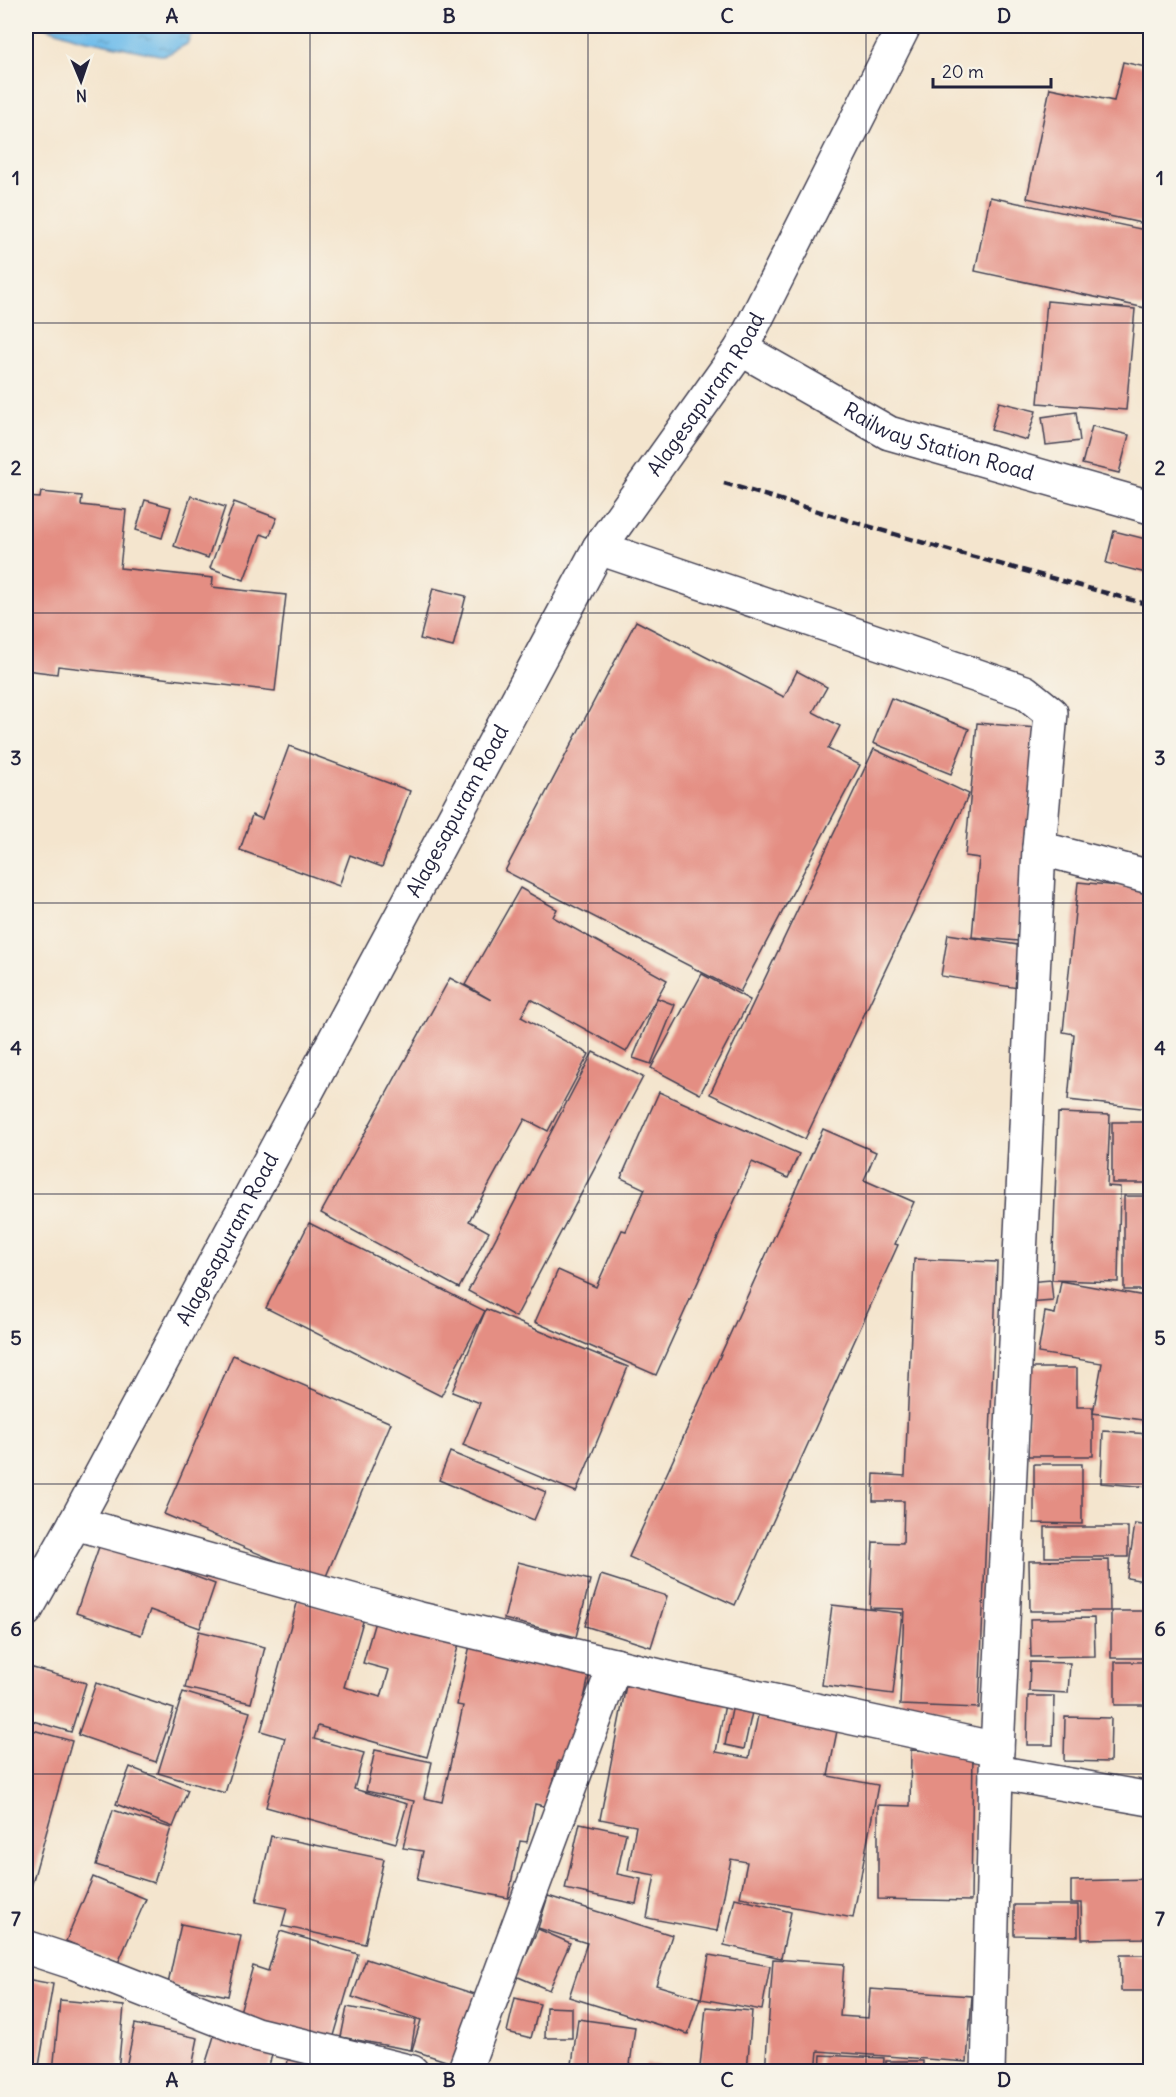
<svg xmlns="http://www.w3.org/2000/svg" width="1176" height="2097" font-family="Delius,sans-serif">
  <style>
    .water { fill: url(#water-ripples); stroke: #4a7092; stroke-width: 1.5 }
    .building { fill: #e48e83 }
    .lines { fill: none; stroke-linecap: round; stroke-linejoin: round }
    .street-casing { stroke: #423f51; stroke-width: 36 }
    .secondary-casing { stroke: #423f51; stroke-width: 36 }
    .street { stroke: #fff; stroke-width: 33 }
    .secondary { stroke: #fff; stroke-width: 33 }
    .rail { stroke: #22223b; stroke-width: 4.5; stroke-dasharray: 9 4.5; stroke-linecap: butt }
    .grid { fill: none; stroke: #22223b; stroke-width: 1.5; stroke-opacity: 0.55 }
    .labels { text-anchor: middle; stroke-width: 4.5; stroke-linejoin: round; paint-order: stroke }
    .street-label { font-size: 21px; fill: #22223b; stroke: #f7f3e8 }
    .neatline { fill: none; stroke: #22223b; stroke-width: 2 }
    .grid-label { font-size: 20px; text-anchor: middle; font-weight: bold; fill: #22223b }
  </style>
  <defs>
    <pattern id="water-ripples" width="26" height="14" patternUnits="userSpaceOnUse" patternTransform="scale(1.5)"><rect width="26" height="14" fill="#71bdea"/><path d="M2 4q2-2 4 0t4 0M15 11q2-2 4 0t4 0" fill="none" stroke="#5c99bf"/></pattern>
  </defs>
  <rect width="100%" height="100%" fill="#f7f3e8"/>
  <filter id="ink" filterUnits="userSpaceOnUse"><feTurbulence type="fractalNoise" baseFrequency=".0167" numOctaves="2"/><feDisplacementMap in="SourceGraphic" scale="12" xChannelSelector="R" yChannelSelector="G"/><feConvolveMatrix kernelMatrix="1 2 1 2 8 2 1 2 1" color-interpolation-filters="sRGB"/></filter>
  <filter id="wash" filterUnits="userSpaceOnUse"><feTurbulence type="fractalNoise" baseFrequency=".008" numOctaves="4" result="noise"/><feDisplacementMap in="SourceGraphic" scale="24" xChannelSelector="R" yChannelSelector="G"/><feGaussianBlur stdDeviation="1.35" result="paint"/><feColorMatrix in="noise" values="0 0 0 0 0 0 0 0 0 0 0 0 0 0 0 0 0 1.4 0 .05"/><feComposite in="paint" operator="in"/></filter>
  <g filter="url(#wash)">
    <rect width="100%" height="100%" fill="#f4e5ce"/>
    <polygon class="water" points="42,26 195,26 187,44 164,56 78,38"/>
    <g id="blocks">
      <g class="building">
        <polygon points="1123,62 1150,68 1150,225 1027,198 1050,88 1114,101"/>
        <polygon points="990,197 1150,231 1150,309 975,271"/>
        <polygon points="1047,301 1135,309 1126,410 1038,403"/>
        <polygon points="999,402 1036,411 1027,440 991,430"/>
        <polygon points="1076,412 1080,441 1046,445 1042,417"/>
        <polygon points="1092,426 1129,435 1119,473 1082,464"/>
        <polygon points="41,492 82,496 81,505 126,510 120,568 213,578 212,587 286,595 275,691 58,666 57,674 26,670 26,497 40,498"/>
        <polygon points="191,496 225,507 208,558 174,546"/>
        <polygon points="145,500 171,507 162,538 136,530"/>
        <polygon points="234,502 277,518 269,537 261,534 244,580 210,568"/>
        <polygon points="1114,531 1150,540 1150,574 1106,563"/>
        <polygon points="433,588 466,596 453,647 420,639"/>
        <polygon points="636,621 784,697 797,671 827,687 813,712 840,726 828,749 860,765 740,992 505,871"/>
        <polygon points="891,698 969,729 951,774 873,743"/>
        <polygon points="977,723 1037,728 1018,941 972,937 979,858 965,856"/>
        <polygon points="289,746 410,791 382,867 350,855 339,886 240,850 252,815 262,819"/>
        <polygon points="874,749 969,794 805,1139 710,1094"/>
        <polygon points="1078,882 1150,889 1150,1109 1068,1100 1074,1034 1063,1032"/>
        <polygon points="520,888 557,909 553,917 667,980 626,1052 531,999 521,1017 589,1054 548,1131 525,1119 469,1221 489,1232 459,1288 321,1213 450,978 491,1000 465,985"/>
        <polygon points="948,934 1024,946 1018,988 941,976"/>
        <polygon points="702,974 750,1000 700,1094 651,1068"/>
        <polygon points="657,998 675,1005 651,1064 633,1058"/>
        <polygon points="593,1052 643,1077 516,1317 468,1291"/>
        <polygon points="659,1092 799,1154 788,1178 752,1162 656,1375 535,1322 558,1270 596,1287 622,1230 626,1231 645,1189 621,1178"/>
        <polygon points="1058,1113 1110,1115 1107,1186 1120,1187 1118,1282 1052,1280"/>
        <rect x="1112" y="1122" width="38" height="61"/>
        <polygon points="823,1129 876,1152 864,1180 914,1202 895,1244 898,1245 735,1605 629,1557"/>
        <rect x="1124" y="1196" width="26" height="94"/>
        <polygon points="309,1223 485,1311 441,1396 266,1308"/>
        <polygon points="914,1259 997,1262 979,1708 900,1705 904,1609 870,1608 873,1542 903,1543 904,1501 873,1501 874,1474 905,1476"/>
        <polygon points="1051,1280 1053,1301 1028,1303 1027,1282"/>
        <polygon points="1061,1281 1150,1297 1149,1421 1093,1413 1102,1363 1038,1353 1045,1312 1055,1314"/>
        <polygon points="486,1309 628,1367 576,1492 463,1445 480,1403 452,1392"/>
        <polygon points="233,1355 391,1423 324,1581 164,1514"/>
        <polygon points="1028,1368 1077,1368 1077,1407 1093,1407 1093,1456 1028,1456"/>
        <polygon points="1103,1431 1150,1434 1150,1487 1101,1483"/>
        <polygon points="450,1452 546,1492 534,1520 439,1480"/>
        <polygon points="1034,1464 1082,1464 1082,1524 1034,1523"/>
        <polygon points="1135,1524 1150,1526 1150,1582 1127,1578"/>
        <rect x="1045" y="1527" width="83" height="30"/>
        <polygon points="101,1541 215,1584 200,1628 150,1610 141,1635 76,1613"/>
        <polygon points="1109,1560 1110,1611 1030,1611 1029,1561"/>
        <polygon points="518,1562 590,1580 576,1637 504,1619"/>
        <polygon points="601,1575 667,1596 651,1647 585,1626"/>
        <polygon points="298,1600 364,1618 344,1687 381,1697 389,1670 363,1663 378,1611 462,1633 427,1757 318,1726 314,1739 364,1753 354,1789 407,1804 396,1843 266,1807 285,1738 261,1731"/>
        <polygon points="832,1605 902,1613 893,1694 822,1685"/>
        <rect x="1111" y="1611" width="39" height="47"/>
        <polygon points="1094,1618 1095,1656 1031,1657 1030,1619"/>
        <polygon points="199,1631 265,1647 251,1703 185,1688"/>
        <polygon points="472,1636 592,1662 570,1763 558,1761 548,1807 535,1804 527,1842 520,1841 508,1898 417,1880 423,1851 403,1848 414,1801 366,1791 375,1750 432,1762 424,1798 442,1802 463,1706 457,1705"/>
        <polygon points="1030,1662 1070,1663 1068,1693 1029,1691"/>
        <rect x="1115" y="1662" width="35" height="43"/>
        <polygon points="26,1666 86,1683 71,1732 26,1719"/>
        <polygon points="628,1675 727,1694 716,1752 749,1758 759,1711 838,1726 828,1776 878,1785 853,1918 740,1897 747,1862 731,1859 717,1931 647,1918 655,1875 628,1870 636,1826 600,1819"/>
        <polygon points="96,1683 174,1709 156,1762 78,1735"/>
        <polygon points="183,1692 250,1712 225,1793 158,1773"/>
        <polygon points="1028,1696 1054,1696 1053,1745 1027,1745"/>
        <polygon points="734,1699 754,1703 744,1749 725,1745"/>
        <polygon points="1065,1717 1111,1718 1110,1762 1064,1761"/>
        <polygon points="26,1728 72,1741 26,1905"/>
        <polygon points="911,1750 973,1751 971,1901 878,1899 878,1805 910,1806"/>
        <polygon points="130,1767 188,1790 173,1827 116,1804"/>
        <polygon points="113,1810 171,1828 154,1883 96,1865"/>
        <polygon points="580,1823 626,1833 617,1874 641,1879 636,1904 565,1889"/>
        <polygon points="271,1836 384,1859 365,1944 282,1926 287,1908 256,1902"/>
        <polygon points="93,1877 146,1899 118,1963 66,1941"/>
        <polygon points="1150,1879 1150,1938 1082,1939 1081,1903 1071,1903 1071,1881"/>
        <polygon points="548,1896 672,1935 656,1985 700,1998 688,2034 569,1997 587,1943 538,1928"/>
        <polygon points="735,1898 791,1912 781,1958 724,1945"/>
        <polygon points="1014,1905 1078,1905 1078,1936 1014,1935"/>
        <polygon points="181,1924 241,1936 228,1996 168,1984"/>
        <polygon points="538,1929 570,1943 549,1990 516,1976"/>
        <polygon points="280,1931 358,1954 331,2046 238,2019 253,1966 268,1971"/>
        <polygon points="709,1955 770,1966 762,2010 701,1999"/>
        <polygon points="1120,1955 1150,1955 1150,1991 1121,1991"/>
        <polygon points="366,1959 478,1995 455,2064 412,2050 421,2020 352,1997"/>
        <polygon points="773,1959 844,1964 840,2016 868,2018 870,1989 972,1996 967,2062 818,2051 816,2072 765,2072"/>
        <polygon points="26,1979 53,1984 38,2072 26,2072"/>
        <polygon points="515,1998 540,2004 531,2038 507,2032"/>
        <polygon points="60,2000 124,2006 118,2072 53,2072"/>
        <polygon points="347,2007 416,2020 411,2050 341,2037"/>
        <polygon points="546,2007 572,2008 572,2038 545,2038"/>
        <polygon points="706,2007 752,2011 747,2071 700,2067"/>
        <polygon points="578,2019 635,2027 629,2072 571,2072"/>
        <polygon points="135,2024 198,2038 191,2072 125,2072"/>
        <polygon points="215,2033 273,2052 267,2072 203,2072"/>
        <polygon points="289,2053 336,2062 335,2072 286,2072"/>
        <polygon points="821,2055 884,2058 883,2072 820,2072"/>
        <rect x="886" y="2061" width="37" height="11"/>
        <polygon points="646,2064 681,2070 681,2072 644,2072"/>
      </g>
    </g>
  </g>
  <g filter="url(#ink)">
    <use href="#blocks" fill-opacity="0" stroke="#423f51" stroke-width="1.5"/>
    <g class="lines">
      <defs>
        <g id="street">
          <polyline points="75,1523 416,1618 681,1681 997,1749"/>
          <polyline points="996,1772 1150,1799"/>
          <polyline points="26,1947 75,1963 256,2034 412,2072"/>
          <polyline points="464,2072 615,1665"/>
          <polyline points="988,2072 996,1772 1039,848"/>
        </g>
        <g id="secondary">
          <path id="s1" d="M 741,349 L 889,433 L 1150,507"/>
          <polyline points="599,548 1025,692 1051,713 1039,848 1150,877"/>
          <path id="s2" d="M 26,1610 L 75,1523 L 599,548 L 741,349 L 904,26"/>
        </g>
      </defs>
      <use href="#street" class="street-casing"/>
      <use href="#secondary" class="secondary-casing"/>
      <use href="#street" class="street"/>
      <use href="#secondary" class="secondary"/>
      <polyline class="rail" points="724,483 934,546 1150,605"/>
    </g>
  </g>
  <path class="grid" d="M 310,26 L 310,2072M 588,26 L 588,2072M 866,26 L 866,2072M 26,323 L 1150,323M 26,613 L 1150,613M 26,903 L 1150,903M 26,1194 L 1150,1194M 26,1484 L 1150,1484M 26,1774 L 1150,1774"/>
  <g class="labels">
    <g class="street-label">
      <text dy="7" stroke="none"><textPath href="#s2" startOffset="1394">Alagesapuram Road</textPath></text>
      <text dy="7" stroke="none"><textPath href="#s1" startOffset="220">Railway Station Road</textPath></text>
      <text dy="7" stroke="none"><textPath href="#s2" startOffset="908">Alagesapuram Road</textPath></text>
      <text dy="7" stroke="none"><textPath href="#s2" startOffset="422">Alagesapuram Road</textPath></text>
    </g>
  </g>
  <rect width="1176" height="2097" fill="none" stroke="#f7f3e8" stroke-width="66"/>
  <g transform="translate(81 81) rotate(178)" stroke="#f7f3e8" stroke-width="4.5" paint-order="stroke">
  <path d="M0-4.5L10 22L0 15L-10 22Z" fill="#22223b"/>
  <text y="-9" font-size="16" font-weight="bold" text-anchor="middle" fill="#22223b">N</text>
  </g>
  <path d="M933 78v9h118v-9" fill="none" stroke="#22223b" stroke-width="3"/>
  <text x="942" y="78" font-size="18" fill="#22223b" stroke="#f7f3e8" stroke-width="4.5" paint-order="stroke">20 m</text>
  <rect x="33" y="33" width="1110" height="2031" class="neatline"/>
  <g class="grid-label">
    <text x="172" y="23">A</text>
    <text x="449" y="23">B</text>
    <text x="727" y="23">C</text>
    <text x="1004" y="23">D</text>
    <text x="16" y="185">1</text>
    <text x="1160" y="185">1</text>
    <text x="16" y="475">2</text>
    <text x="1160" y="475">2</text>
    <text x="16" y="765">3</text>
    <text x="1160" y="765">3</text>
    <text x="16" y="1055">4</text>
    <text x="1160" y="1055">4</text>
    <text x="16" y="1345">5</text>
    <text x="1160" y="1345">5</text>
    <text x="16" y="1636">6</text>
    <text x="1160" y="1636">6</text>
    <text x="16" y="1926">7</text>
    <text x="1160" y="1926">7</text>
    <text x="172" y="2087">A</text>
    <text x="449" y="2087">B</text>
    <text x="727" y="2087">C</text>
    <text x="1004" y="2087">D</text>
  </g>
</svg>
